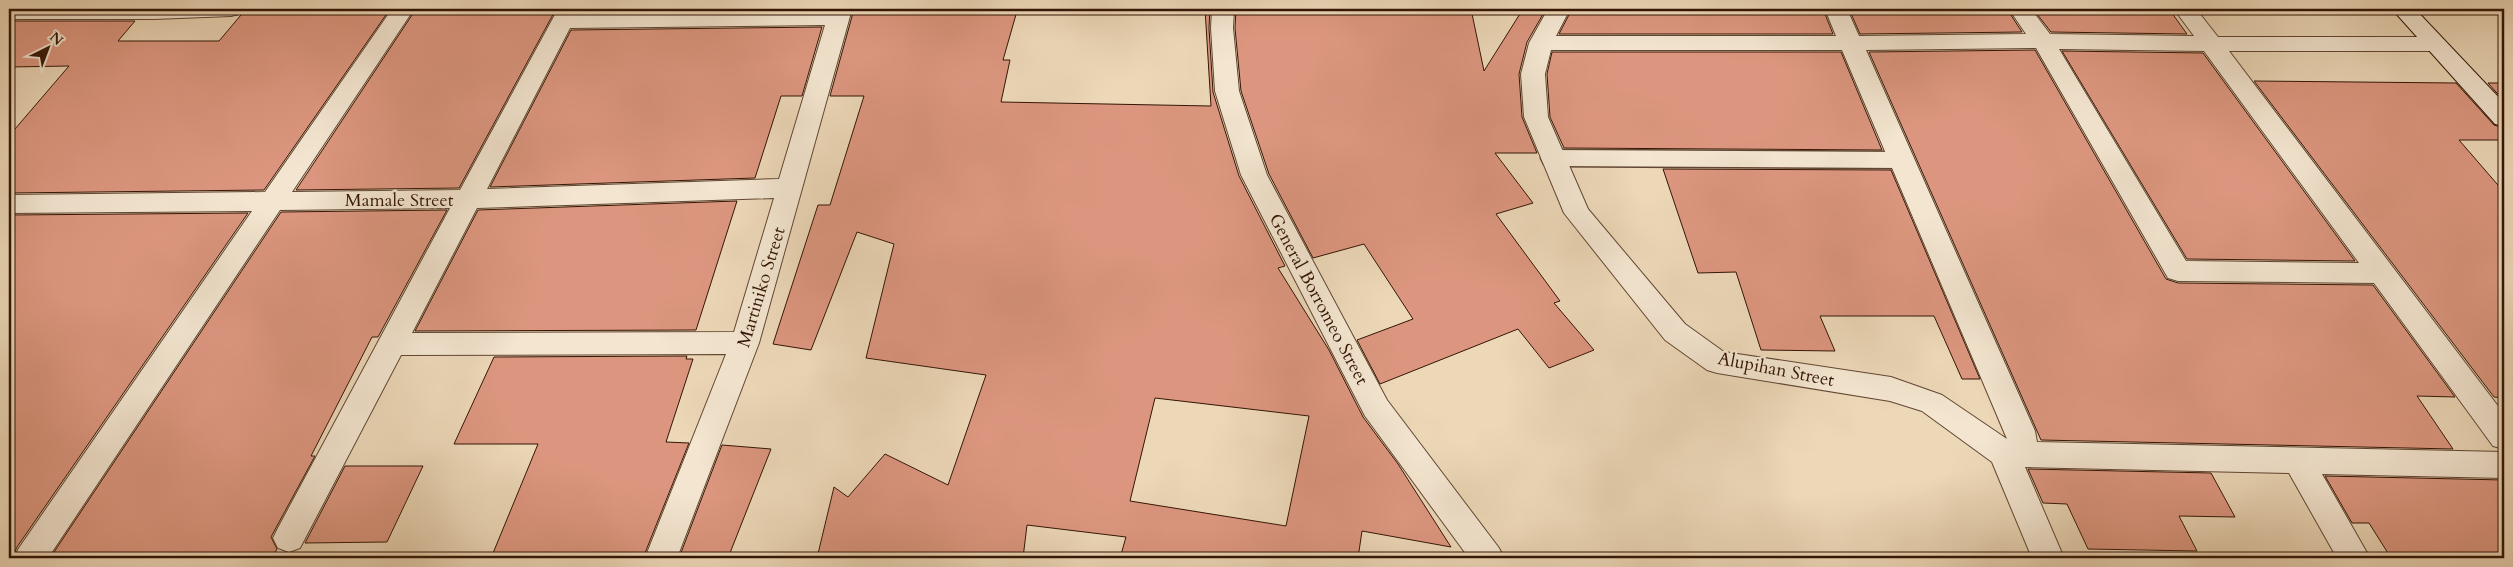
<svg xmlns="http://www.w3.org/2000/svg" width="2513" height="567" font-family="Cardo,serif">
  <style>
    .building { fill: #dc967f; stroke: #331505; fill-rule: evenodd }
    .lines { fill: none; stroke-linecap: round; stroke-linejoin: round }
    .lane-casing { stroke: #614632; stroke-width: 3 }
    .street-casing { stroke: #614632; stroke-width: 2 }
    .secondary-casing { stroke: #331505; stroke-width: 2 }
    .lane { fill: #f3e5d0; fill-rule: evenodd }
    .street { fill: #f3e5d0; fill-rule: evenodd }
    .secondary { fill: #f3e5d0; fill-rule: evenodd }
    .labels { text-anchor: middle; stroke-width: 4.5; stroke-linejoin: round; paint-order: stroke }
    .street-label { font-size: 18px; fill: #331505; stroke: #f3e5d0 }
  </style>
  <rect width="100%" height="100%" fill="#ecd7b7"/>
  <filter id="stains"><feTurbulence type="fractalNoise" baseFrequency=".004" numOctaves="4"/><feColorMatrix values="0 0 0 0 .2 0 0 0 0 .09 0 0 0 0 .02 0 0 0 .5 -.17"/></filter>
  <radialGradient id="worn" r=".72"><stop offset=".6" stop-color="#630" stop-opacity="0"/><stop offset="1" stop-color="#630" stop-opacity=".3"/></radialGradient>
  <g class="building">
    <polygon points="246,9 390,9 264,190 9,193 9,136 69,66 9,67 9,21 135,21 118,41 219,41"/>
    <polygon points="416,9 556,9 459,188 296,190"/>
    <polygon points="582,9 763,9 581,12"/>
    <path d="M 854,9 L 1017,11 L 1003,60 L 1010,60 L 1001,102 L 1211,106 L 1205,9 L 1210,9 L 1209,28 L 1213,92 L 1239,176 L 1285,266 L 1278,268 L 1329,350 L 1363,417 L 1398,464 L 1451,547 L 1362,531 L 1358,558 L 1120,558 L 1126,537 L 1027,525 L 1023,558 L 817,558 L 834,487 L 848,497 L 885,454 L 948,485 L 986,375 L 866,358 L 894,244 L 857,232 L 811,350 L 773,344 L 818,205 L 830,205 L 864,96 L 830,96 ZM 1155,398 L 1309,416 L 1286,526 L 1130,501 Z"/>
    <polygon points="1236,9 1292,9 1292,13 1390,9 1471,9 1484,71 1523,9 1546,9 1527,42 1519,74 1522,117 1537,153 1495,153 1533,203 1496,214 1560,301 1554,303 1594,350 1549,368 1518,329 1380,384 1357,340 1413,319 1364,244 1313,258 1269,174 1241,91 1235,28"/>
    <polygon points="1572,9 1823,9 1833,34 1559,34"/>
    <polygon points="1849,9 2007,9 2022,32 1860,34"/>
    <polygon points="2033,9 2169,9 2187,34 2051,32"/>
    <polygon points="822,27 802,96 781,96 755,178 490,187 571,30"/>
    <polygon points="2035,50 2166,279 2178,283 2373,285 2455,397 2417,396 2453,449 2041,440 1869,52"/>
    <polygon points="2062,51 2203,53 2355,261 2187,259"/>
    <polygon points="1552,52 1841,52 1882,150 1564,148 1550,117 1547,74"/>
    <polygon points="2254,81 2456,83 2494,125 2504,128 2504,140 2459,140 2504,192 2504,398 2494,397"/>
    <polygon points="2488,83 2504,83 2504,101"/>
    <polygon points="1663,169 1891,170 1980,379 1962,379 1934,316 1820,316 1835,351 1761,350 1736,272 1698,273"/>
    <polygon points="737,201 696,330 415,331 478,210"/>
    <polygon points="447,210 378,337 372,337 311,456 315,456 271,537 277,549 272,558 50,558 281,212"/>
    <polygon points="248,213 17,547 12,558 9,558 9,215"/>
    <polygon points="687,356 686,359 693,359 666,442 689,443 643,558 491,558 538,444 454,444 494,357"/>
    <polygon points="722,445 771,449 728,558 679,558"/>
    <polygon points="345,466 423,466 387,542 305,543"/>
    <polygon points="2028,469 2211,473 2235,517 2179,516 2197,551 2088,549 2067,504 2043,503"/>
    <polygon points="2325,476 2504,480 2504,558 2391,558 2369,523 2352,523"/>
  </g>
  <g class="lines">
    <defs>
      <polygon id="lane" points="1552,150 1902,152 1910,154 1913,160 1910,166 1902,168 1552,166 1544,164 1541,158 1544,152"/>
      <g id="street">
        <polygon points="9,9 242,9 239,14 231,16 154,19 9,19"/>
        <path d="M 392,9 L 414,9 L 292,192 L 460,190 L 558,9 L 580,9 L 578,14 L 852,9 L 759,343 L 677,558 L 645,558 L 726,354 L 401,355 L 300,548 L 289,552 L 278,548 L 273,538 L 278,528 L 450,208 L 280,210 L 48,558 L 14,558 L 19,548 L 252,211 L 9,213 L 9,195 L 265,192 ZM 825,25 L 779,179 L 487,189 L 570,28 ZM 774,198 L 734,332 L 412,333 L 477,208 Z"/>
        <polygon points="1212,9 1234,9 1233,28 1239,91 1267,175 1387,400 1499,548 1504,558 1469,558 1365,416 1241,175 1215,91 1211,28"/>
        <path d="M 1548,9 L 1570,9 L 1556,36 L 1836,36 L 1825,9 L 1847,9 L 1859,36 L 2026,34 L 2009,9 L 2031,9 L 2050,34 L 2194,36 L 2174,9 L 2196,9 L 2218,37 L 2434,37 L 2442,39 L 2446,44 L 2442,49 L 2434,51 L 2229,51 L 2504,414 L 2504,449 L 2493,446 L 2374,283 L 2178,281 L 2168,278 L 2036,48 L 1866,50 L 2035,431 L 2037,442 L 2504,452 L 2504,478 L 2322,474 L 2370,558 L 2337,558 L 2289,473 L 2025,467 L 2064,558 L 2032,558 L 1992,462 L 1922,411 L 1890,401 L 1717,373 L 1707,370 L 1665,340 L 1564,213 L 1524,117 L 1521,74 L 1529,43 ZM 2059,49 L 2204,51 L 2359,263 L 2186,261 ZM 1551,50 L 1842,50 L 2007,439 L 1942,395 L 1891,377 L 1724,352 L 1685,324 L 1588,209 L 1548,117 L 1545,74 Z"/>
      </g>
      <polygon id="secondary" points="2392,9 2415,9 2504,103 2504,126 2495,124"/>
    </defs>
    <use href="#lane" class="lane-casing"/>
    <use href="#street" class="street-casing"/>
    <use href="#secondary" class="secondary-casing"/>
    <use href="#lane" class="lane"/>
    <use href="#street" class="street"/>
    <use href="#secondary" class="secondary"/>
  </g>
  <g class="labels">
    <g class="street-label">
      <text x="399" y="206">Mamale Street</text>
      <text transform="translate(761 287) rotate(-73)" y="6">Martiniko Street</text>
      <text transform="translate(1319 299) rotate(62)" y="6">General Borromeo Street</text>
      <text transform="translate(1776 369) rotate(11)" y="6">Alupihan Street</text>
    </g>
  </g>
  <rect width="2513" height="567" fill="none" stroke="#ecd7b7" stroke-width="30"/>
  <rect x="10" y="10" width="2493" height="547" fill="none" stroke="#331505" stroke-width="2.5"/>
  <rect x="15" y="15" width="2483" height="537" fill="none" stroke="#331505"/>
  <g transform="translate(48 48) rotate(42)" stroke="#f3e5d0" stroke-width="4" paint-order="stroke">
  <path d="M0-4L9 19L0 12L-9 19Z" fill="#331505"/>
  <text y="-8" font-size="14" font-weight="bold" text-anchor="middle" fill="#331505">N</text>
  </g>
  <rect width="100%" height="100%" filter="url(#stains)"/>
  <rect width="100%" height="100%" fill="url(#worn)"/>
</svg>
